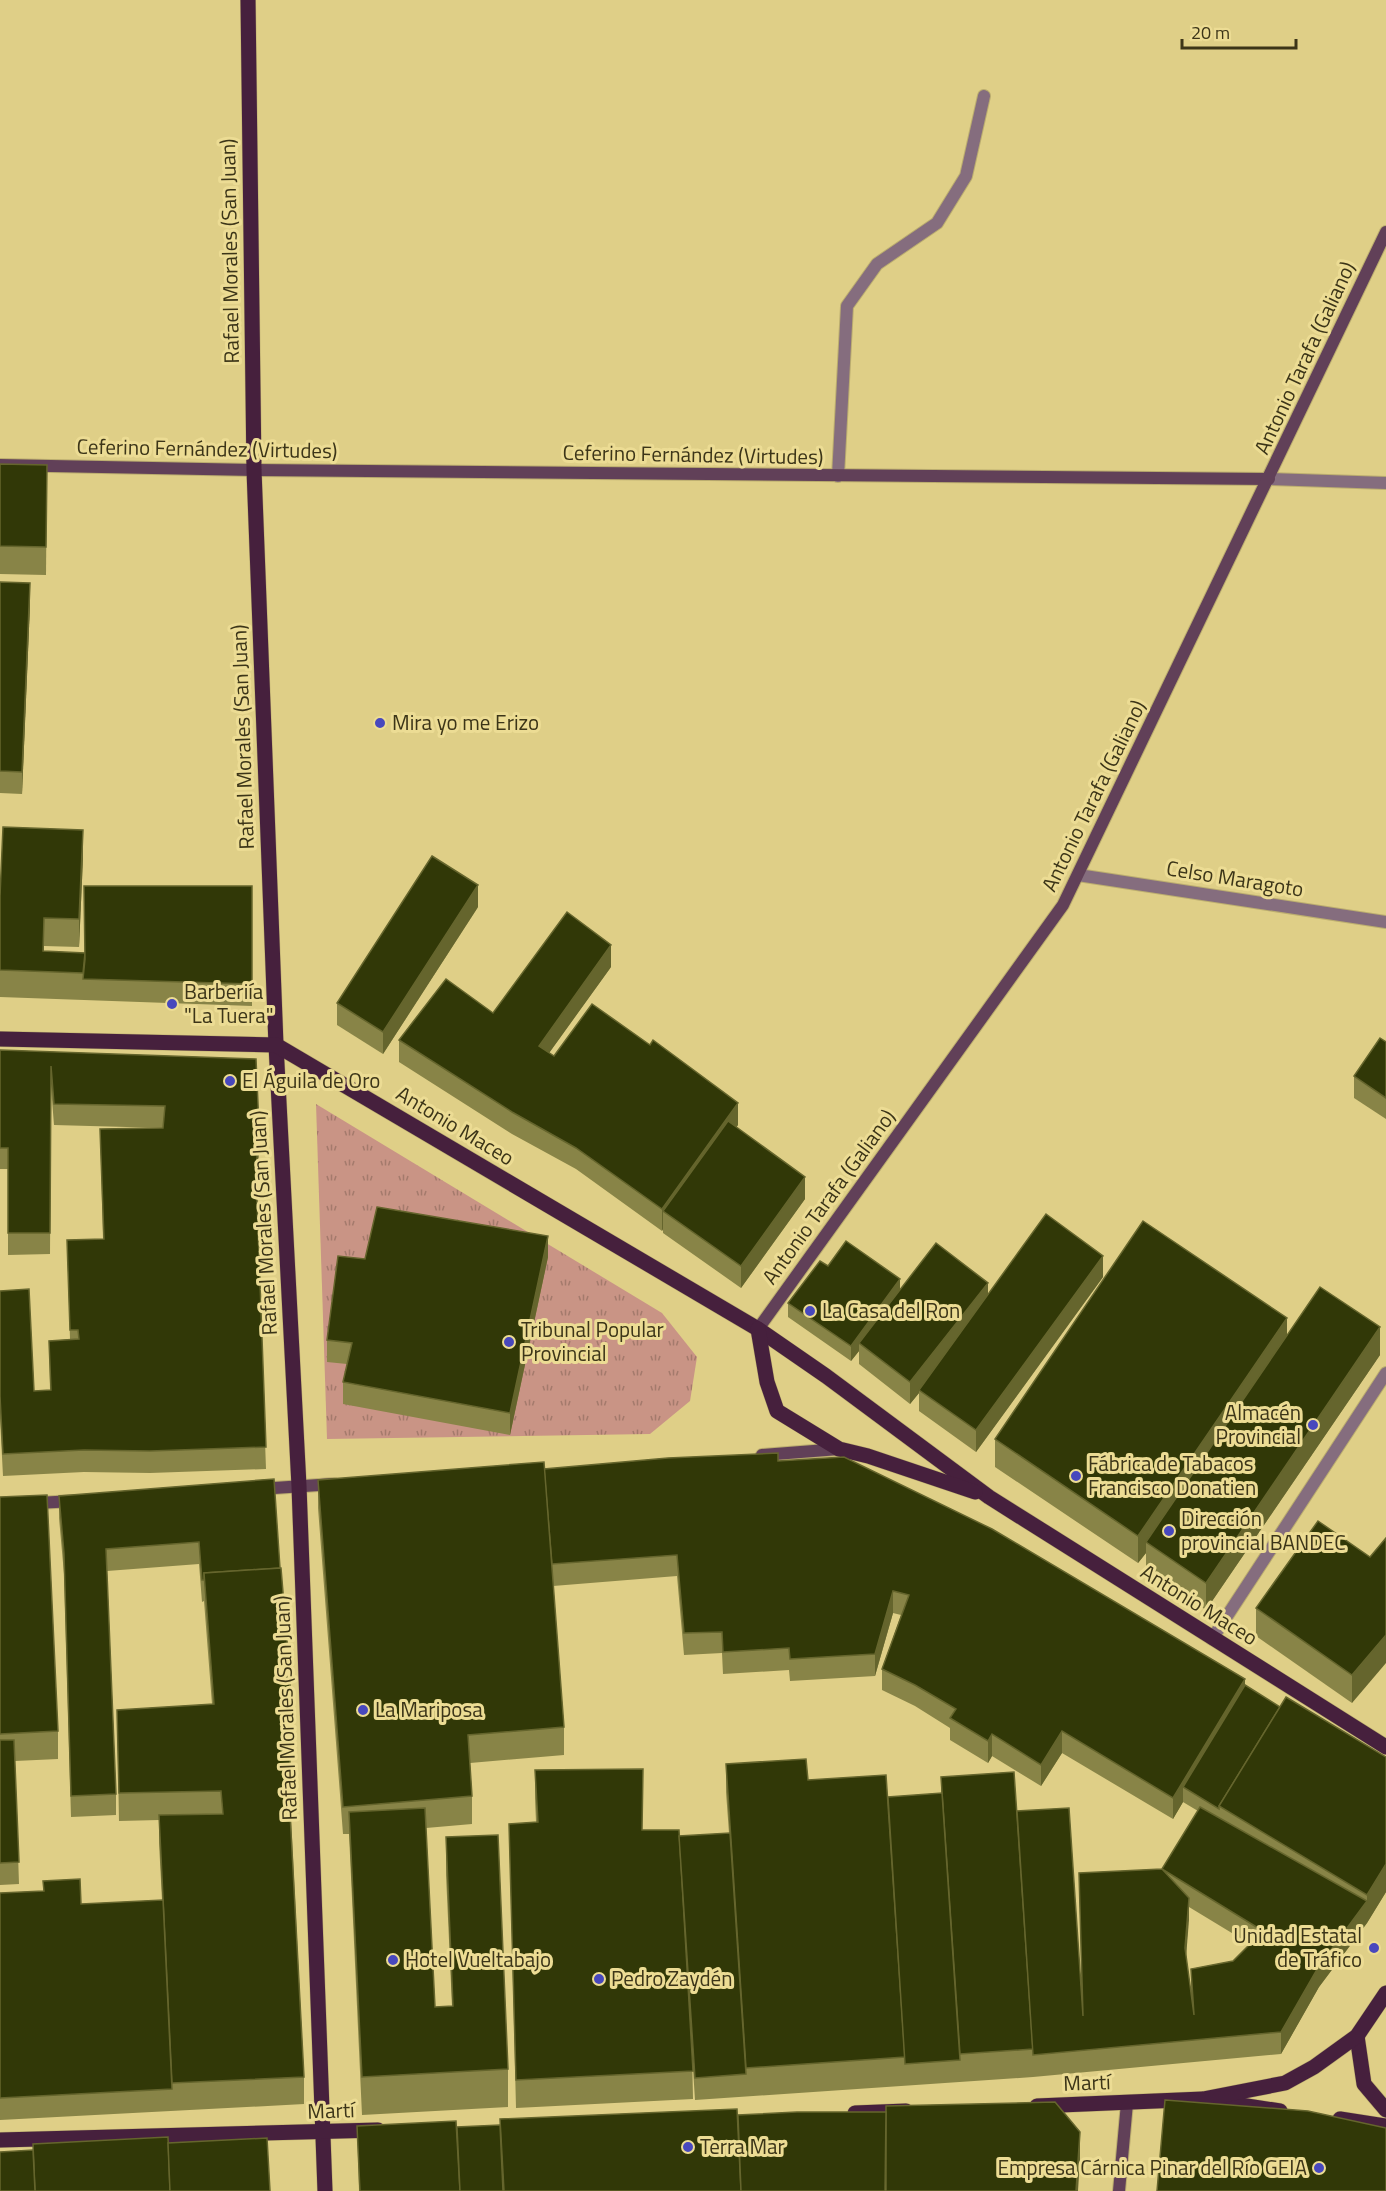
<svg xmlns="http://www.w3.org/2000/svg" width="1386" height="2191" font-family="'Titillium Web',sans-serif">
  <style>
    .park { fill: url(#park-tufts) }
    .lines { fill: none; stroke-linecap: round; stroke-linejoin: round }
    .lane-casing { stroke: #bbad6f; stroke-width: 14 }
    .street-casing { stroke: #bbad6f; stroke-width: 14 }
    .secondary-casing { stroke: #bbad6f; stroke-width: 14 }
    .primary-casing { stroke: #bbad6f; stroke-width: 16 }
    .lane { stroke: #856d7e; stroke-width: 12 }
    .street { stroke: #856d7e; stroke-width: 12 }
    .secondary { stroke: #614058; stroke-width: 12 }
    .primary { stroke: #46203d; stroke-width: 15 }
    .wall { fill: #888447; fill-rule: evenodd }
    .shaded-wall { fill: #65652d }
    .building { fill: #313807; stroke: #65652d; stroke-width: 1.5; fill-rule: evenodd }
    .poi-dot { fill: #4848bd; stroke: #ecdc94; stroke-width: 2 }
    .labels { text-anchor: middle; stroke-width: 6; stroke-linejoin: round; paint-order: stroke }
    .street-label { font-size: 21px; fill: #3c3518; stroke: #ecdc94 }
    .poi-label { font-size: 21px; fill: #3c3518; stroke: #ecdc94; text-anchor: start }
  </style>
  <defs>
    <pattern id="park-tufts" width="24" height="20" patternUnits="userSpaceOnUse" patternTransform="scale(1.5)"><rect width="24" height="20" fill="#c99485"/><path d="M3 7l-1-3M5 7V3M7 7l1-3M15 17l-1-3M17 17v-4M19 17l1-3" fill="none" stroke="#a47a6c"/></pattern>
  </defs>
  <rect width="100%" height="100%" fill="#dfcf87"/>
  <polygon class="park" points="316,1104 662,1313 697,1357 690,1401 650,1434 327,1439"/>
  <g class="lines">
    <defs>
      <polyline id="lane" points="838,476 847,306 877,264 937,223 966,176 984,96"/>
      <g id="street">
        <polyline points="1269,479 1386,483"/>
        <polyline points="1078,875 1386,922"/>
        <polyline points="1212,1639 1386,1373"/>
      </g>
      <g id="secondary">
        <polyline points="0,465 254,470 1269,479"/>
        <polyline points="758,1329 1063,905 1386,232"/>
        <polyline points="762,1455 839,1449"/>
        <polyline points="259,1489 334,1484"/>
        <polyline points="0,1505 74,1501"/>
        <polyline points="1119,2191 1127,2103"/>
      </g>
      <g id="primary">
        <polyline points="248,0 254,470 276,1045 299,1486 325,2191"/>
        <polyline points="0,1039 276,1045 758,1329 826,1376 989,1497 1386,1747"/>
        <polyline points="758,1329 767,1382 777,1411 839,1449 868,1456 975,1492"/>
        <polyline points="1357,2036 1364,2084 1386,2110"/>
        <polyline points="1215,2101 1280,2111"/>
        <polyline points="1037,2106 1203,2099 1285,2083 1314,2067 1357,2036 1386,1993"/>
        <polyline points="855,2113 906,2111"/>
        <polyline points="1340,2119 1386,2126"/>
        <polyline points="0,2140 378,2130"/>
      </g>
    </defs>
    <use href="#lane" class="lane-casing"/>
    <use href="#street" class="street-casing"/>
    <use href="#secondary" class="secondary-casing"/>
    <use href="#primary" class="primary-casing"/>
    <use href="#lane" class="lane"/>
    <use href="#street" class="street"/>
    <use href="#secondary" class="secondary"/>
    <use href="#primary" class="primary"/>
  </g>
  <g class="wall">
    <polygon points="0,464 47,465 46,575 0,574"/>
    <polygon points="0,582 30,605 22,794 0,793"/>
    <polygon points="83,858 79,947 44,946 44,951 85,953 84,886 252,886 252,1006 0,997 0,896"/>
    <polygon points="478,907 383,1054 337,1025 337,1003"/>
    <polygon points="611,967 549,1053 554,1056 738,1125 736,1127 805,1199 741,1288 663,1233 663,1229 662,1231 576,1169 512,1134 399,1062 399,1040 493,1013"/>
    <polygon points="1386,1042 1386,1119 1354,1098 1354,1076"/>
    <polygon points="0,1050 256,1059 259,1149 256,1188 266,1469 150,1473 84,1472 3,1476 0,1418 0,1291 34,1391 50,1390 49,1341 70,1339 67,1240 103,1239 100,1129 163,1128 54,1125 51,1087 50,1254 8,1255 8,1169 0,1169"/>
    <polygon points="548,1257 510,1435 343,1404 343,1382 347,1364 327,1362 327,1340 365,1259"/>
    <polygon points="828,1266 900,1290 988,1294 1103,1277 976,1452 919,1411 919,1393 910,1404 859,1364 859,1351 851,1361 788,1317 788,1303"/>
    <polygon points="1287,1336 1380,1355 1206,1610 1146,1570 1146,1553 1138,1563 995,1467 995,1439"/>
    <path d="M 778,1461 L 1245,1685 L 1386,1892 L 1367,1923 L 1319,1987 L 1281,2054 L 1033,2077 L 695,2100 L 692,2053 L 693,2099 L 516,2108 L 509,1824 L 536,1822 L 535,1798 L 535,1770 L 643,1830 L 679,1836 L 729,1833 L 726,1792 L 726,1764 L 888,1797 L 941,1793 L 941,1777 L 1017,1811 L 1082,2001 L 1079,1873 L 1162,1869 L 1198,1811 L 1183,1802 L 1173,1819 L 1062,1753 L 1041,1786 L 992,1756 L 988,1763 L 950,1740 L 950,1728 L 915,1706 L 882,1690 L 882,1669 L 901,1615 L 893,1613 L 875,1676 L 790,1681 L 789,1670 L 723,1674 L 722,1653 L 684,1655 L 677,1576 L 553,1586 L 564,1727 L 564,1755 L 470,1763 L 472,1796 L 472,1824 L 426,1828 L 435,2007 L 452,2006 L 446,1875 L 446,1837 L 508,2069 L 508,2107 L 362,2115 L 349,1834 L 343,1834 L 318,1508 L 318,1480 L 544,1469 ZM 1189,1907 L 1250,1944 L 1233,1961 L 1191,1969 L 1191,1994 L 1186,1955 Z"/>
    <polygon points="274,1479 304,2077 304,2104 0,2120 0,1893 43,1891 43,1881 81,1904 162,1900 159,1843 159,1820 119,1821 117,1710 212,1704 204,1601 202,1602 199,1564 107,1571 116,1794 116,1815 71,1817 64,1574 59,1518 59,1496"/>
    <polygon points="0,1497 58,1731 58,1759 15,1761 19,1884 0,1885"/>
    <polygon points="1370,1557 1352,1703 1256,1636 1256,1608"/>
    <polygon points="738,2115 1080,2160 886,2135 885,2191 359,2191 357,2126 457,2127"/>
  </g>
  <g class="shaded-wall">
    <polygon points="30,583 30,605 22,794 22,772"/>
    <polygon points="83,830 83,858 79,947 79,919"/>
    <polygon points="478,885 478,907 383,1054 383,1032"/>
    <polygon points="44,918 44,946 43,971 43,951"/>
    <polygon points="611,945 611,967 539,1067 539,1046"/>
    <polygon points="738,1103 738,1125 672,1217 663,1211 663,1229 662,1231 662,1209"/>
    <polygon points="259,1127 259,1149 256,1196 256,1174"/>
    <polygon points="805,1177 805,1199 741,1288 741,1266"/>
    <polygon points="548,1236 548,1257 510,1435 510,1413"/>
    <polygon points="1103,1256 1103,1277 976,1452 976,1430"/>
    <polygon points="900,1279 900,1294 859,1343 859,1351 851,1361 851,1346"/>
    <polygon points="988,1283 988,1305 919,1390 919,1393 910,1404 910,1382"/>
    <polygon points="1287,1318 1287,1346 1146,1542 1146,1553 1138,1563 1138,1536"/>
    <polygon points="1380,1327 1380,1355 1206,1610 1206,1583"/>
    <polygon points="893,1591 893,1613 875,1676 875,1654"/>
    <polygon points="1386,1635 1386,1663 1352,1703 1352,1675"/>
    <polygon points="1245,1679 1245,1700 1183,1787 1183,1802 1173,1819 1173,1798"/>
    <polygon points="1062,1731 1062,1753 1041,1786 1041,1765"/>
    <polygon points="992,1734 992,1756 988,1763 988,1741"/>
    <polygon points="1386,1864 1386,1892 1367,1923 1319,1987 1281,2054 1281,2032 1319,1966 1367,1901 1367,1895"/>
    <polygon points="1189,1898 1189,1920 1185,1970 1185,1948"/>
    <polygon points="1080,2132 1080,2160 1078,2191 1076,2191"/>
  </g>
  <g class="building">
    <polygon points="0,464 47,465 46,547 0,546"/>
    <polygon points="0,582 30,583 22,772 0,771"/>
    <polygon points="3,827 83,830 79,919 44,918 43,951 85,953 83,973 0,970 0,896"/>
    <polygon points="432,856 478,885 383,1032 337,1003"/>
    <polygon points="84,886 252,886 252,984 83,979 85,959"/>
    <polygon points="567,912 611,945 539,1046 554,1056 592,1004 650,1045 653,1040 738,1103 662,1209 576,1148 512,1112 399,1040 446,979 493,1013"/>
    <polygon points="1380,1038 1386,1042 1386,1098 1354,1076"/>
    <polygon points="0,1050 256,1059 259,1127 256,1174 266,1447 150,1451 84,1450 3,1454 0,1396 0,1291 29,1289 34,1391 51,1390 49,1341 79,1339 78,1330 70,1330 67,1240 104,1239 100,1129 163,1128 165,1106 54,1104 51,1066 50,1233 8,1233 8,1148 0,1148"/>
    <polygon points="728,1121 805,1177 741,1266 663,1211"/>
    <polygon points="377,1207 548,1236 510,1413 343,1382 352,1343 327,1340 338,1256 365,1259"/>
    <polygon points="1046,1214 1103,1256 976,1430 919,1390"/>
    <polygon points="1143,1221 1287,1318 1138,1536 995,1439"/>
    <polygon points="846,1241 900,1279 851,1346 788,1303 820,1261 828,1266"/>
    <polygon points="936,1243 988,1283 910,1382 859,1343"/>
    <polygon points="1320,1287 1380,1327 1206,1583 1146,1542"/>
    <polygon points="778,1453 778,1461 844,1457 992,1529 1245,1679 1173,1798 1062,1731 1041,1765 992,1734 988,1741 950,1718 956,1709 915,1685 882,1669 909,1595 893,1591 875,1654 790,1659 789,1648 723,1652 722,1632 684,1633 677,1555 552,1564 544,1469 668,1458"/>
    <polygon points="544,1462 564,1727 468,1735 472,1796 343,1807 318,1480"/>
    <polygon points="274,1479 280,1568 204,1573 204,1580 202,1580 199,1542 106,1549 116,1794 71,1796 64,1553 59,1496"/>
    <polygon points="47,1495 58,1731 0,1734 0,1497"/>
    <polygon points="1318,1521 1370,1557 1386,1538 1386,1635 1352,1675 1256,1608"/>
    <polygon points="281,1568 290,1677 290,1813 304,2077 172,2083 159,1815 223,1814 221,1791 119,1793 117,1710 214,1704 204,1573"/>
    <polygon points="1245,1685 1280,1707 1219,1806 1219,1809 1183,1787"/>
    <polygon points="1286,1697 1386,1757 1386,1864 1367,1895 1219,1806"/>
    <polygon points="0,1740 14,1740 19,1862 0,1863"/>
    <polygon points="806,1759 808,1780 886,1775 905,2057 746,2068 726,1764"/>
    <polygon points="643,1769 642,1830 679,1830 693,2071 516,2080 509,1824 538,1822 535,1770"/>
    <polygon points="1014,1772 1033,2049 960,2054 941,1777"/>
    <polygon points="942,1793 960,2060 905,2064 888,1797"/>
    <path d="M 1200,1807 L 1367,1901 L 1319,1966 L 1281,2032 L 1033,2055 L 1017,1811 L 1069,1808 L 1083,2016 L 1079,1873 L 1162,1869 ZM 1162,1869 L 1263,1931 L 1233,1961 L 1191,1969 L 1194,2015 L 1185,1948 L 1189,1898 Z"/>
    <polygon points="425,1808 435,2007 453,2006 446,1837 498,1835 508,2069 362,2077 349,1812"/>
    <polygon points="730,1833 746,2074 695,2078 679,1836"/>
    <polygon points="80,1879 81,1904 163,1900 172,2089 0,2098 0,1893 44,1891 43,1881"/>
    <polygon points="1165,2100 1308,2111 1386,2128 1386,2191 1157,2191"/>
    <polygon points="1055,2102 1080,2132 1076,2191 886,2191 886,2106"/>
    <polygon points="737,2109 741,2191 504,2191 500,2119"/>
    <polygon points="797,2112 886,2112 885,2191 741,2191 738,2115"/>
    <polygon points="456,2121 460,2191 360,2191 357,2126"/>
    <polygon points="500,2125 503,2191 460,2191 457,2127"/>
    <polygon points="168,2137 170,2191 35,2191 33,2144"/>
    <polygon points="267,2138 270,2191 170,2191 168,2143"/>
    <polygon points="33,2150 35,2191 0,2191 0,2152"/>
  </g>
  <g class="poi-dot">
    <circle cx="380" cy="723" r="6"/>
    <circle cx="172" cy="1004" r="6"/>
    <circle cx="230" cy="1081" r="6"/>
    <circle cx="810" cy="1311" r="6"/>
    <circle cx="509" cy="1342" r="6"/>
    <circle cx="1313" cy="1425" r="6"/>
    <circle cx="1076" cy="1476" r="6"/>
    <circle cx="1169" cy="1531" r="6"/>
    <circle cx="363" cy="1710" r="6"/>
    <circle cx="1374" cy="1948" r="6"/>
    <circle cx="393" cy="1960" r="6"/>
    <circle cx="599" cy="1979" r="6"/>
    <circle cx="688" cy="2147" r="6"/>
    <circle cx="1319" cy="2168" r="6"/>
  </g>
  <g class="labels">
    <g class="street-label">
      <text transform="translate(230 251) rotate(-91)" y="7">Rafael Morales (San Juan)</text>
      <text transform="translate(1305 358) rotate(-65)" y="7">Antonio Tarafa (Galiano)</text>
      <text transform="translate(207 449) rotate(1)" y="7">Ceferino Fernández (Virtudes)</text>
      <text transform="translate(693 455) rotate(1)" y="7">Ceferino Fernández (Virtudes)</text>
      <text transform="translate(243 737) rotate(-92)" y="7">Rafael Morales (San Juan)</text>
      <text transform="translate(1094 796) rotate(-64)" y="7">Antonio Tarafa (Galiano)</text>
      <text transform="translate(1235 879) rotate(9)" y="7">Celso Maragoto</text>
      <text transform="translate(455 1126) rotate(31)" y="7">Antonio Maceo</text>
      <text transform="translate(829 1197) rotate(-54)" y="7">Antonio Tarafa (Galiano)</text>
      <text transform="translate(264 1223) rotate(-93)" y="7">Rafael Morales (San Juan)</text>
      <text transform="translate(1199 1605) rotate(32)" y="7">Antonio Maceo</text>
      <text transform="translate(286 1708) rotate(-92)" y="7">Rafael Morales (San Juan)</text>
      <text transform="translate(1087 2083) rotate(-2)" y="7">Martí</text>
      <text transform="translate(331 2111) rotate(-2)" y="7">Martí</text>
    </g>
    <g class="poi-label">
      <text x="392" y="730">Mira yo me Erizo</text>
      <text x="184" y="999">Barberiía<tspan x="184" dy="24">"La Tuera"</tspan></text>
      <text x="242" y="1088">El Águila de Oro</text>
      <text x="822" y="1318">La Casa del Ron</text>
      <text x="521" y="1337">Tribunal Popular<tspan x="521" dy="24">Provincial</tspan></text>
      <text x="1301" y="1420" text-anchor="end">Almacén<tspan x="1301" dy="24">Provincial</tspan></text>
      <text x="1088" y="1471">Fábrica de Tabacos<tspan x="1088" dy="24">Francisco Donatien</tspan></text>
      <text x="1181" y="1526">Dirección<tspan x="1181" dy="24">provincial BANDEC</tspan></text>
      <text x="375" y="1717">La Mariposa</text>
      <text x="1362" y="1943" text-anchor="end">Unidad Estatal<tspan x="1362" dy="24">de Tráfico</tspan></text>
      <text x="405" y="1967">Hotel Vueltabajo</text>
      <text x="611" y="1986">Pedro Zaydén</text>
      <text x="700" y="2154">Terra Mar</text>
      <text x="1307" y="2175" text-anchor="end">Empresa Cárnica Pinar del Río GEIA</text>
    </g>
  </g>
  <path d="M1182 39v9h114v-9" fill="none" stroke="#3c3518" stroke-width="3"/>
  <text x="1191" y="39" font-size="18" fill="#3c3518" stroke="#ecdc94" stroke-width="4.5" paint-order="stroke">20 m</text>
</svg>
